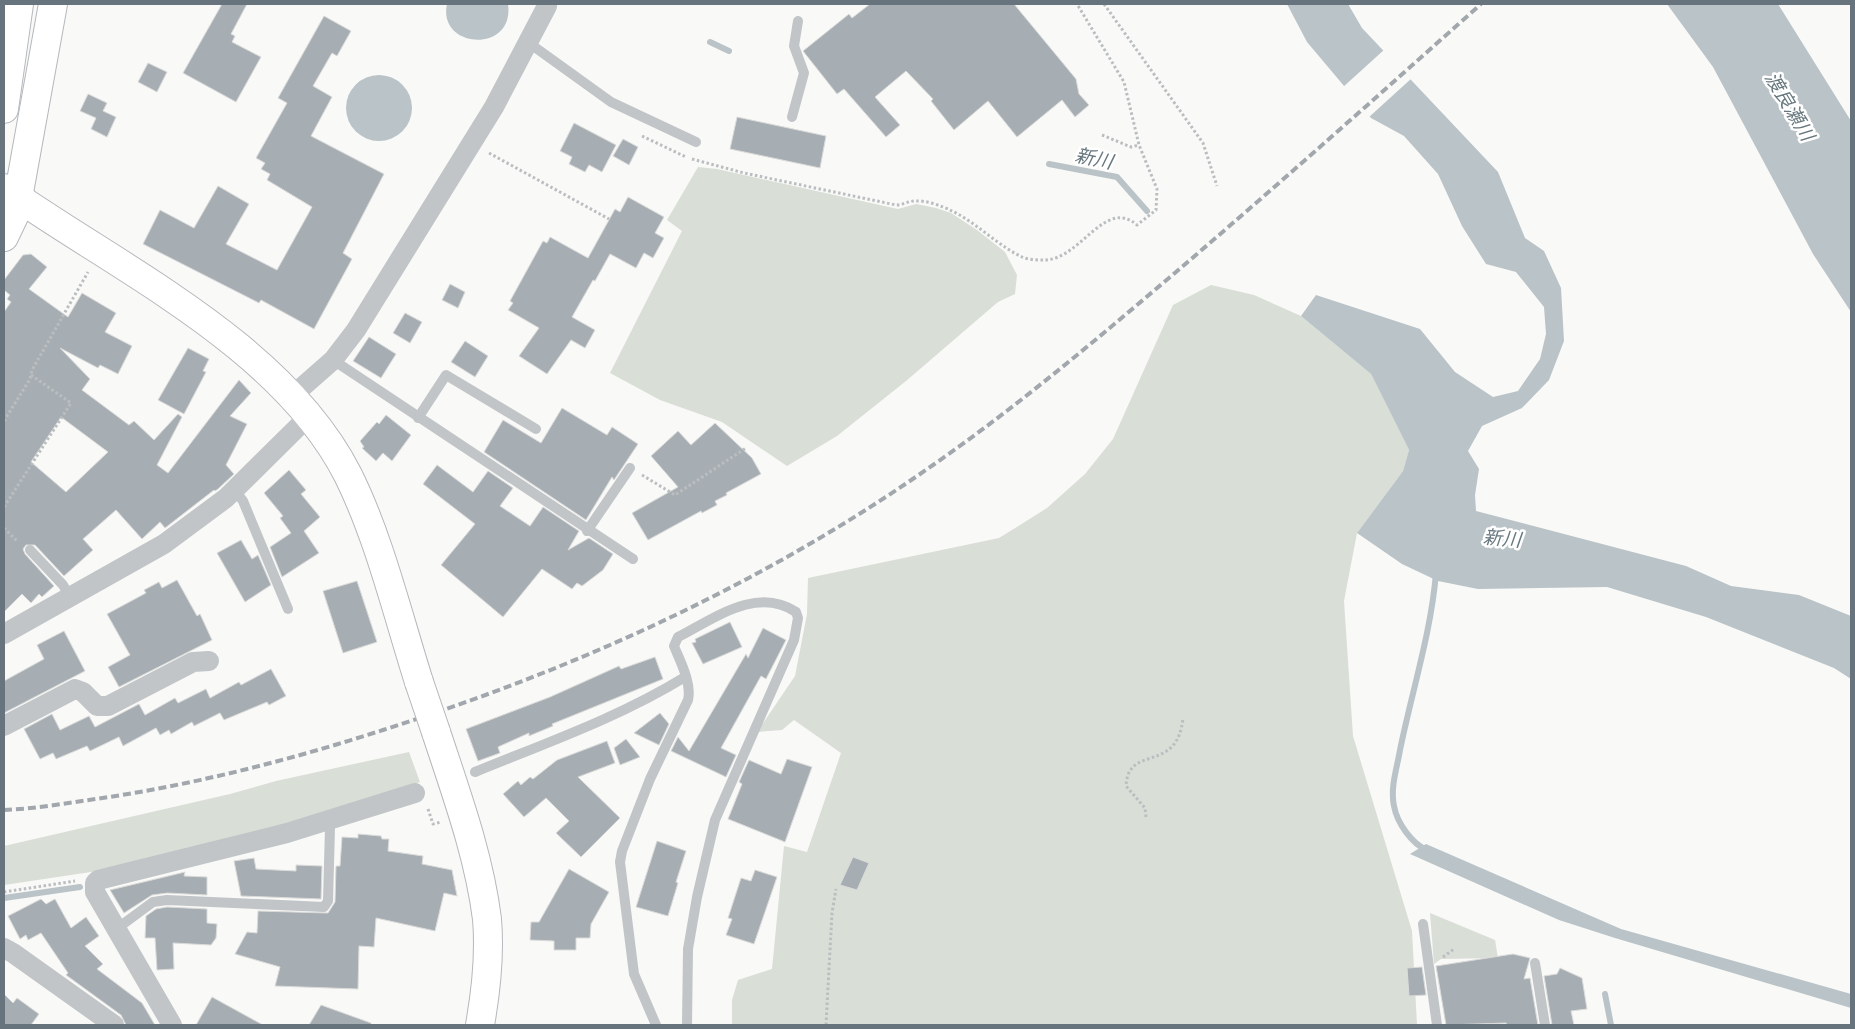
<svg xmlns="http://www.w3.org/2000/svg" width="1855" height="1029" font-family="Montserrat,'Noto Sans JP',sans-serif">
  <style>
    .green { fill: #d9ded7 }
    .water { fill: #bac3c7 }
    .pier { fill: #f9f9f7 }
    .lines { fill: none; stroke-linecap: round; stroke-linejoin: round }
    .stream { stroke: #bac3c7; stroke-width: 6 }
    .building { fill: #a7aeb3; stroke: #dbdbda; fill-rule: evenodd }
    .secondary-casing { stroke: #b4b8bc; stroke-width: 30 }
    .path { stroke: #bbbec0; stroke-width: 3; stroke-dasharray: 2.5 2.5; stroke-linecap: butt }
    .lane { stroke: #c1c5c8; stroke-width: 10 }
    .street { stroke: #c1c5c8; stroke-width: 20 }
    .secondary { stroke: #fff; stroke-width: 28 }
    .rail { stroke: #a1a7ac; stroke-width: 4; stroke-dasharray: 8 4; stroke-linecap: butt }
    .secondary-bridge-casing { stroke: #b4b8bc; stroke-width: 30; stroke-linecap: butt }
    .secondary-bridge { stroke: #fff; stroke-width: 28 }
    .labels { text-anchor: middle; stroke-width: 5; stroke-linejoin: round; paint-order: stroke }
    .water-label { font-size: 19px; font-style: italic; fill: #68787f; stroke: #fff }
  </style>
  <rect width="100%" height="100%" fill="#f9f9f7"/>
  <g class="green">
    <polygon points="698,167 717,169 898,209 916,204 936,208 951,213 977,230 1005,252 1017,275 1015,294 998,302 906,381 837,436 787,466 722,422 660,400 610,373 682,231 667,220"/>
    <polygon points="1211,285 1254,295 1301,316 1371,374 1409,450 1403,471 1357,533 1344,601 1353,736 1412,931 1417,1025 732,1025 732,1000 738,980 772,969 784,846 807,852 841,753 794,720 782,730 757,732 795,676 807,614 808,578 999,538 1047,508 1085,474 1113,439 1173,305"/>
    <polygon points="409,752 420,782 274,829 91,872 4,885 4,846 230,794 276,781"/>
    <polygon points="1430,913 1495,940 1498,958 1441,959 1434,964"/>
  </g>
  <g class="water">
    <path d="M 447,4 L 508,4 C 515,54 437,49 447,4 Z"/>
    <polygon points="1287,4 1348,4 1362,28 1498,172 1525,238 1544,251 1561,288 1564,341 1549,380 1522,408 1482,426 1468,451 1479,469 1475,495 1476,511 1686,566 1731,586 1799,595 1851,616 1851,679 1834,668 1706,617 1607,587 1478,589 1438,581 1402,564 1357,533 1403,471 1409,450 1371,374 1301,316 1316,295 1420,329 1455,372 1493,397 1518,391 1540,359 1546,334 1544,307 1516,272 1486,264 1462,226 1438,174 1404,136 1371,118 1307,42"/>
    <polygon points="1667,4 1778,4 1851,121 1851,312 1813,254 1713,67"/>
    <circle cx="379" cy="108" r="33"/>
    <polygon points="1426,844 1621,929 1851,994 1851,1008 1615,938 1559,920 1410,854"/>
  </g>
  <polygon class="pier" points="1385,49 1412,78 1368,118 1342,88"/>
  <g class="lines">
    <g class="stream">
      <polyline points="710,42 729,51"/>
      <polyline points="1049,164 1117,177 1147,211"/>
      <path d="M 1427,850 C 1412,844 1397,823 1394,806 C 1390,788 1397,768 1400,750 C 1412,691 1431,633 1436,573"/>
      <polyline points="4,898 80,887"/>
      <polyline points="1605,994 1611,1025"/>
    </g>
  </g>
  <g class="building">
    <polygon points="222,4 247,4 231,34 235,36 232,42 261,57 236,102 183,73"/>
    <polygon points="870,4 1014,4 1076,79 1079,94 1089,105 1075,117 1062,100 1017,137 988,101 954,130 931,101 933,99 906,71 875,97 900,125 886,137 844,89 837,94 803,51 849,14 852,18"/>
    <polygon points="324,16 351,31 337,56 332,53 313,86 332,97 311,136 384,174 343,253 352,259 314,329 261,300 259,303 143,244 160,210 194,228 218,186 249,204 226,244 277,270 312,207 267,180 270,174 261,169 265,163 256,158 287,103 278,98"/>
    <polygon points="148,63 167,72 157,92 138,82"/>
    <polygon points="88,94 107,103 103,111 116,117 107,137 91,129 96,118 80,111"/>
    <polygon points="737,117 826,136 820,168 730,149"/>
    <polygon points="574,123 616,145 602,172 589,165 585,172 569,164 572,157 560,151"/>
    <polygon points="623,139 638,147 629,165 613,156"/>
    <polygon points="628,197 664,217 655,233 664,238 653,258 644,253 636,268 610,254 595,281 593,280 572,317 595,330 585,348 571,340 547,374 519,356 539,328 508,310 513,303 510,301 543,241 547,243 550,237 588,258 615,209 620,212"/>
    <path d="M 31,254 L 47,267 L 29,289 L 68,317 L 82,293 L 116,313 L 105,332 L 132,346 L 118,374 L 100,365 L 98,368 L 60,348 L 90,379 L 82,390 L 129,425 L 134,421 L 154,440 L 178,414 L 182,417 L 157,465 L 168,473 L 239,380 L 251,393 L 230,416 L 247,424 L 226,465 L 234,474 L 218,489 L 215,491 L 214,490 L 165,528 L 160,522 L 142,539 L 116,510 L 83,539 L 93,550 L 64,576 L 35,545 L 26,545 L 23,549 L 25,554 L 54,586 L 42,597 L 39,594 L 31,603 L 22,594 L 4,612 L 4,312 L 11,302 L 7,299 L 10,295 L 4,290 L 4,280 L 23,255 ZM 61,417 L 108,452 L 66,492 L 31,462 Z"/>
    <polygon points="450,284 465,292 458,308 442,300"/>
    <polygon points="405,313 422,322 410,343 393,333"/>
    <polygon points="369,337 396,354 381,378 353,361"/>
    <polygon points="465,341 488,356 475,377 451,362"/>
    <polygon points="188,348 209,359 203,371 206,372 184,414 158,400"/>
    <polygon points="562,408 607,435 612,427 638,444 614,480 612,477 586,520 484,452 503,420 541,443"/>
    <polygon points="386,415 411,435 392,461 383,453 376,461 362,448 364,447 360,441 377,422 379,424"/>
    <polygon points="715,423 752,458 761,474 726,493 727,495 715,501 717,505 702,513 701,511 648,540 632,513 678,487 651,456 678,431 691,445"/>
    <polygon points="437,465 473,492 488,471 513,488 500,506 530,526 543,507 579,531 568,550 589,538 613,554 603,570 582,586 577,583 572,589 542,569 503,617 441,565 475,524 423,484"/>
    <polygon points="289,470 306,490 301,494 320,517 304,531 319,553 282,577 270,547 291,533 280,518 283,516 264,493"/>
    <polygon points="241,540 252,559 258,555 271,585 245,602 217,553"/>
    <polygon points="177,580 197,616 200,614 212,640 119,687 108,667 130,655 107,614 146,593 144,590 159,582 162,588"/>
    <polygon points="357,581 377,642 343,653 323,591"/>
    <polygon points="730,622 742,647 703,664 692,643 696,642 695,639"/>
    <polygon points="763,628 786,640 766,679 761,676 721,748 736,755 726,777 671,751 678,737 689,751 746,654 748,658"/>
    <polygon points="64,631 85,671 4,713 4,681 44,659 37,645"/>
    <polygon points="655,657 663,679 552,724 553,726 529,736 529,733 498,747 500,753 478,761 466,729 550,697 619,666 621,669"/>
    <polygon points="271,669 286,696 269,705 267,702 224,720 220,713 194,726 192,722 171,734 169,730 160,735 156,728 123,746 119,737 90,751 87,746 56,759 53,753 40,759 24,729 52,714 60,730 89,716 95,727 139,704 145,715 175,698 178,703 206,689 210,698 239,682 241,685"/>
    <polygon points="660,713 669,724 659,745 634,733"/>
    <polygon points="626,739 640,757 620,765 614,748"/>
    <polygon points="607,741 615,763 578,777 620,818 581,857 556,833 569,821 546,798 524,817 503,794 518,781 521,785 530,777 533,779 557,760"/>
    <polygon points="787,759 812,767 785,842 728,819 742,784 739,782 749,760 781,774"/>
    <polygon points="358,834 381,836 382,839 389,839 388,851 423,856 422,864 452,870 457,896 444,893 435,931 376,918 374,947 359,946 358,989 275,986 280,967 235,954 247,932 257,933 258,911 328,913 335,902 336,866 340,866 342,837 358,838"/>
    <polygon points="657,841 686,851 676,882 678,883 668,916 636,907"/>
    <polygon points="853,857 869,863 857,890 840,885"/>
    <polygon points="254,858 256,869 296,871 296,865 322,866 321,899 241,896 234,861"/>
    <polygon points="569,869 609,892 591,924 590,938 576,938 576,950 554,950 554,941 530,940 531,922 539,922"/>
    <polygon points="755,870 777,877 754,944 726,935 732,919 728,918 741,878 751,881"/>
    <polygon points="185,872 184,876 207,877 207,895 167,893 152,895 124,913 110,890"/>
    <polygon points="41,899 46,904 55,899 71,928 86,917 99,936 85,946 103,964 97,969 142,1003 155,1025 126,1025 121,1015 66,975 68,973 41,933 28,940 26,935 20,939 8,916"/>
    <polygon points="167,907 207,909 207,923 217,924 216,938 211,945 173,943 174,969 157,970 155,938 145,938 146,916 156,909"/>
    <polygon points="1513,954 1530,958 1524,979 1530,978 1538,1025 1507,1025 1506,1023 1446,1025 1436,966"/>
    <polygon points="1422,967 1426,995 1409,996 1407,968"/>
    <polygon points="1560,968 1582,978 1587,1009 1571,1011 1574,1025 1552,1025 1544,976 1557,974"/>
    <polygon points="4,994 13,1003 17,998 39,1014 31,1025 4,1025"/>
    <polygon points="212,997 263,1025 196,1025"/>
    <polygon points="321,1005 371,1023 371,1025 309,1025"/>
  </g>
  <g class="lines">
    <defs>
      <g id="secondary">
        <polyline points="4,109 19,4"/>
        <path d="M 4,188 C 119,269 282,345 348,475 C 379,537 398,616 419,682"/>
        <polyline points="4,237 15,214 18,198 53,4"/>
        <path d="M 436,732 C 456,793 479,855 487,919 C 490,954 486,991 480,1025"/>
      </g>
    </defs>
    <use href="#secondary" class="secondary-casing"/>
    <g class="path">
      <polyline points="1104,4 1203,143 1217,186"/>
      <polyline points="1102,135 1131,147 1139,145"/>
      <polyline points="642,136 686,157"/>
      <polyline points="489,153 609,219"/>
      <path d="M 692,159 L 744,173 L 896,205 C 903,205 908,201 915,201 C 926,200 942,206 952,211 C 977,223 997,245 1022,257 C 1028,260 1039,260 1045,260 C 1081,259 1105,197 1137,225 L 1156,210 L 1157,189 L 1139,145 L 1124,82 L 1077,4"/>
      <polyline points="4,421 30,379 32,370 88,272"/>
      <polyline points="642,475 675,495 746,448"/>
      <polyline points="4,507 71,403 31,375"/>
      <polyline points="4,528 18,542"/>
      <polyline points="428,809 433,824 441,822"/>
      <path d="M 1146,817 L 1145,808 L 1126,786 C 1128,743 1177,775 1183,718"/>
      <polyline points="4,892 75,881"/>
      <polyline points="1443,957 1454,949"/>
      <polyline points="826,1025 832,913 836,889"/>
    </g>
    <g class="lane">
      <polyline points="529,43 611,102 696,142"/>
      <polyline points="792,117 804,73 794,46 798,21"/>
      <polyline points="333,360 633,559"/>
      <polyline points="418,418 446,375 536,429"/>
      <polyline points="234,489 243,501 288,609"/>
      <polyline points="587,531 630,468"/>
      <polyline points="30,550 63,585 70,597"/>
      <path d="M 475,772 C 546,743 620,717 685,677"/>
      <polyline points="1423,924 1437,1025"/>
      <polyline points="115,930 153,902 167,900 324,907 328,901 330,827 328,819"/>
      <polyline points="1535,963 1545,1025"/>
      <path d="M 656,1025 L 634,974 L 620,862 L 622,851 L 650,779 L 688,700 C 692,683 680,661 674,646 L 678,637 C 715,618 757,586 796,612 L 798,618 L 794,640 L 715,820 L 697,897 L 688,949 L 687,1025"/>
    </g>
    <g class="street">
      <polyline points="292,396 333,360 356,330 494,107 547,6"/>
      <polyline points="4,634 164,544 226,498 309,416"/>
      <polyline points="4,726 75,689 83,692 97,706 108,706 193,662 209,661"/>
      <polyline points="4,948 13,953 114,1025"/>
      <polyline points="172,1025 95,892 95,883 98,880 287,833 415,793"/>
    </g>
    <use href="#secondary" class="secondary"/>
    <path class="rail" d="M 4,810 C 32,809 61,804 89,800 C 189,786 287,761 383,730 C 578,668 765,583 933,465 C 1018,406 1097,339 1176,272 C 1279,184 1380,94 1481,4"/>
    <defs>
      <polyline id="secondary-bridge" points="419,682 436,732"/>
    </defs>
    <use href="#secondary-bridge" class="secondary-bridge-casing"/>
    <use href="#secondary-bridge" class="secondary-bridge"/>
  </g>
  <g class="labels">
    <g class="water-label">
      <text transform="translate(1790 106) rotate(59)" y="7">渡良瀬川</text>
      <text transform="translate(1094 158) rotate(12)" y="7">新川</text>
      <text transform="translate(1502 538) rotate(5)" y="7">新川</text>
    </g>
  </g>
  <rect width="1855" height="1029" fill="none" stroke="#67747e" stroke-width="10"/>
</svg>
